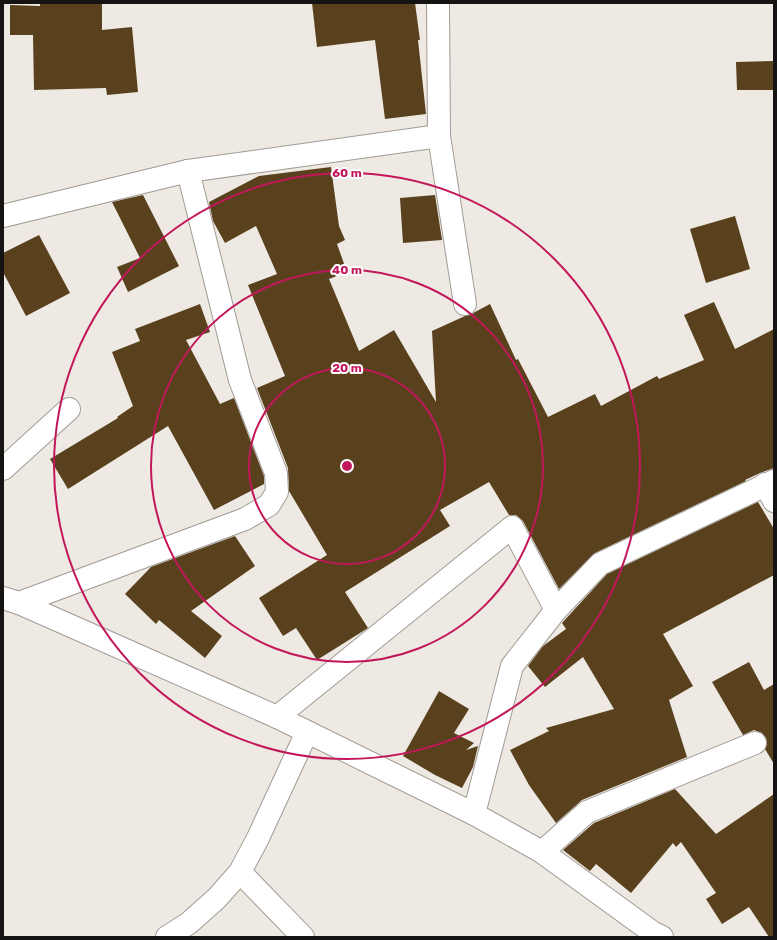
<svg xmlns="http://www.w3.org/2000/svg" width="777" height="940" font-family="Rubik,sans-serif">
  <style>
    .building { fill: #59411d }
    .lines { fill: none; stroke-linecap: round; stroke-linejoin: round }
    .minor-casing { stroke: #a09b95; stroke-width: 24 }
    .minor { stroke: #fff; stroke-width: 22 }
    .ring { fill: none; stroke: #c2185b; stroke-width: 2 }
    .centre { fill: #c2185b; stroke: #fff; stroke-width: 2 }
    .ring-label { font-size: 12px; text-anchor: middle; font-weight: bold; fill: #c2185b; stroke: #fff; stroke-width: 4; stroke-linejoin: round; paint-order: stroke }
  </style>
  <rect width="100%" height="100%" fill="#eee9e2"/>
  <g class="building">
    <polygon points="40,3 102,3 102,30 132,27 138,92 107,95 106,88 34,90 33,35 10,35 10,5 40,6"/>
    <polygon points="312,3 415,3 420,40 418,40 426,114 385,119 375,40 317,47"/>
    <polygon points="774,61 774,90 737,90 736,62"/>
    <polygon points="331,167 339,226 345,240 337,244 347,272 329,279 359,351 394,330 436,402 432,331 465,316 472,314 475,312 490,304 516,360 518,359 548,417 595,394 601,406 657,376 659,379 704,360 684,315 714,302 735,349 774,329 774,468 760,473 745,480 746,481 595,553 559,589 523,521 516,515 509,515 489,482 440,510 450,526 345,592 368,628 317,660 296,628 283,636 259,598 327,555 289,491 288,468 257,388 285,376 248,285 277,274 256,226 225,243 213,221 209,202 259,176"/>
    <polygon points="143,195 179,266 128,292 117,267 140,258 112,202"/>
    <polygon points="435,195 442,240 403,243 400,198"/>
    <polygon points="735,216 750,269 706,283 690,229"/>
    <polygon points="39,235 70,293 26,316 3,272 3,253"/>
    <polygon points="200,304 210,332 186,340 220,404 234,398 264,476 264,484 214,510 168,426 68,489 50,459 118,418 117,417 133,406 112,352 140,341 135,329"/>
    <polygon points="758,502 774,529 774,575 663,634 693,686 669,700 687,757 582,800 556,823 529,785 510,750 549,731 546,728 614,709 583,657 545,687 528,666 543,646 566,629 562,623 607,574"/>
    <polygon points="235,536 255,566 191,611 222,636 205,658 159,620 156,624 125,594 151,567"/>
    <polygon points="749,662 764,690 774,684 774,764 765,749 767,744 766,738 762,733 754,730 743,735 712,682"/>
    <polygon points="439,691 469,709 454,733 474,743 466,750 478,746 473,767 462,788 435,775 403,756"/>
    <polygon points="675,789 716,834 774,794 774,937 769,937 749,907 722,924 706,899 716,893 681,842 676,847 673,843 631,893 596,864 590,871 563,850 594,823"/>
  </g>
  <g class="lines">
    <defs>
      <g id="minor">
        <polyline points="439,136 465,304"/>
        <polyline points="3,216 188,171 439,136 438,3"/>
        <polyline points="3,469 69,409"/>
        <polyline points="765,484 774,501"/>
        <polyline points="3,598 19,603 277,717 474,814 542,852 652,932 662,937"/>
        <polyline points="19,603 245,519 269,505 277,492 276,473 240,380 188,171"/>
        <polyline points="277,717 512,527 556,610"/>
        <polyline points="474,814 512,666 556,610 600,564 774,481"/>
        <polyline points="542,852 587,812 755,743"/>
        <polyline points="240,872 303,937"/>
        <polyline points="167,937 189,923 217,898 240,872 258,838 307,732"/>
      </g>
    </defs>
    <use href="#minor" class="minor-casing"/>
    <use href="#minor" class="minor"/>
  </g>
  <g class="ring">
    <circle cx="347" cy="466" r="98"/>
    <circle cx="347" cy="466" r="196"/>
    <circle cx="347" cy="466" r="293"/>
  </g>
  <circle cx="347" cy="466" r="6" class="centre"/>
  <g class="ring-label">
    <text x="347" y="177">60 m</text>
    <text x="347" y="274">40 m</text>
    <text x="347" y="372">20 m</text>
  </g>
  <rect width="777" height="940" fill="none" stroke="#161412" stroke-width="8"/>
</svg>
